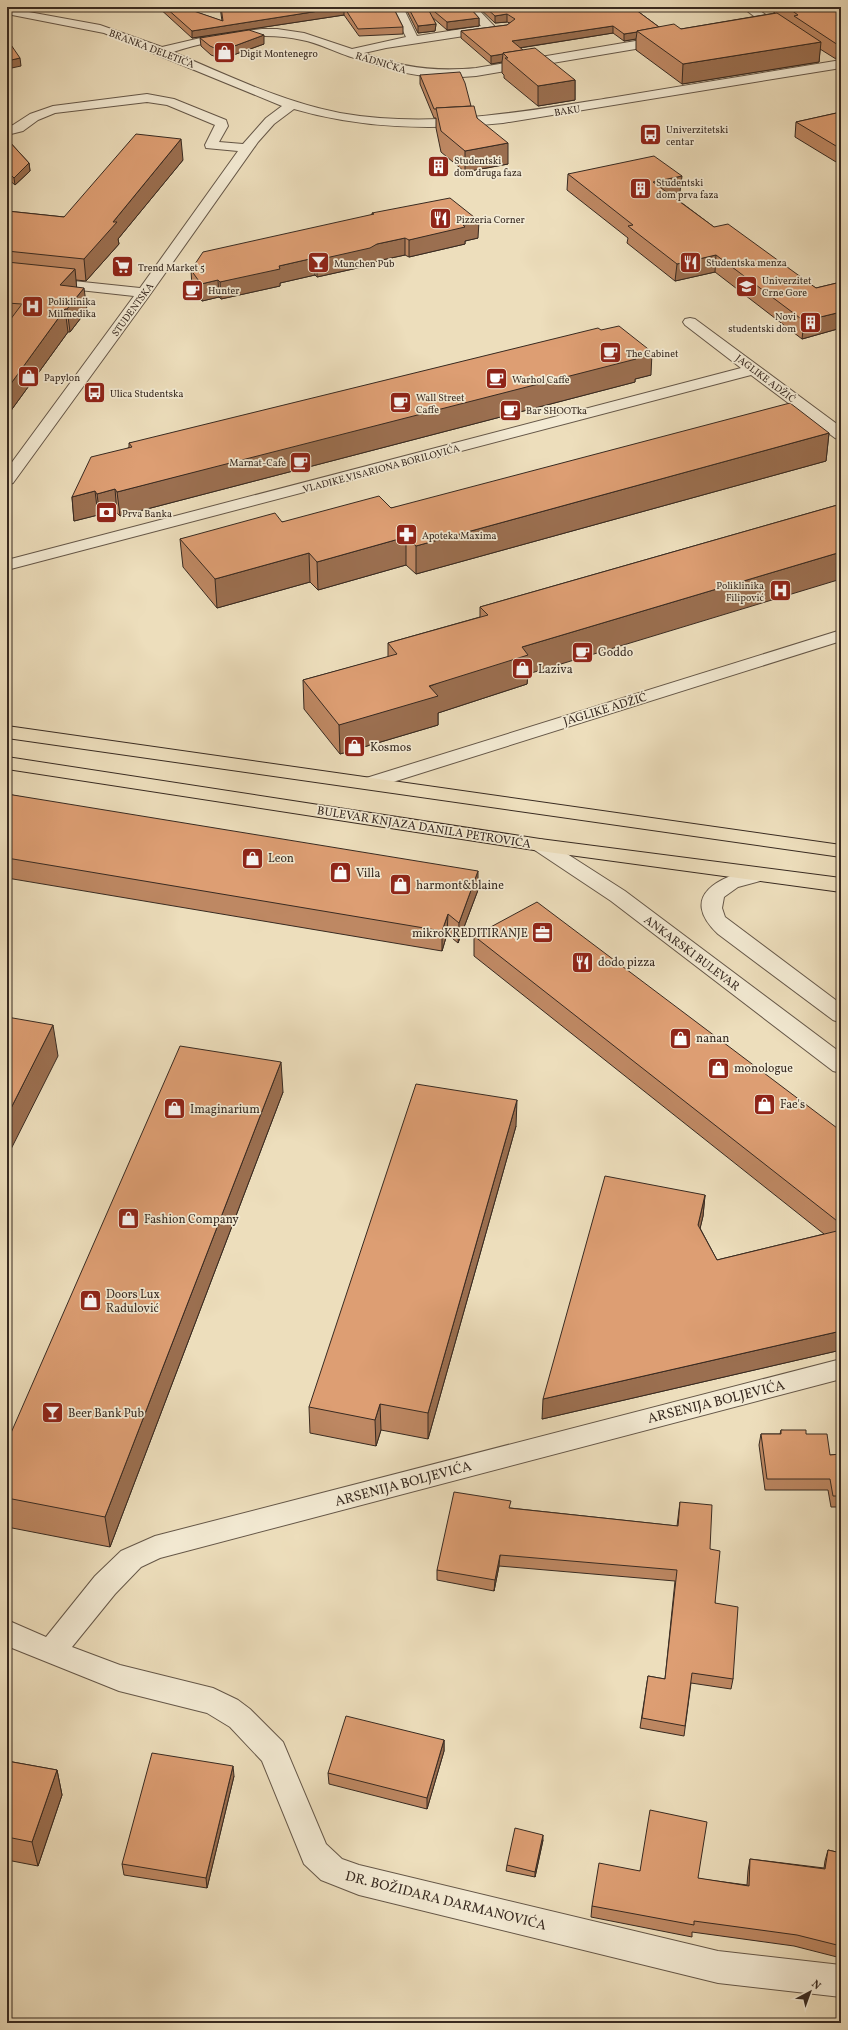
<svg xmlns="http://www.w3.org/2000/svg" width="848" height="2030" font-family="Vollkorn,serif">
  <style>
    .lines { fill: none; stroke-linecap: round; stroke-linejoin: round }
    .minor-casing { stroke: #655748; stroke-width: 2 }
    .major-casing { stroke: #382a21; stroke-width: 2 }
    .minor { fill: #f3ead3; fill-rule: evenodd }
    .major { fill: #eddebc; fill-rule: evenodd }
    .wall { fill: #be8863; stroke: #382a21 }
    .shaded-wall { fill: #9b6f50; stroke: #382a21 }
    .building { fill: #dd9e73; stroke: #382a21 }
    .labels { text-anchor: middle; stroke-width: 3.5; stroke-linejoin: round; paint-order: stroke }
    .far-street-label { font-size: 10px; fill: #382a21; stroke: #f3ead3 }
    .far-poi-label { font-size: 10px; fill: #382a21; stroke: #f3ead3; text-anchor: start }
    .poi-label { font-size: 12px; fill: #382a21; stroke: #f3ead3; text-anchor: start }
    .street-label { font-size: 12px; fill: #382a21; stroke: #f3ead3 }
    .near-street-label { font-size: 14px; fill: #382a21; stroke: #f3ead3 }
  </style>
  <rect width="100%" height="100%" fill="#eddebc"/>
  <filter id="stains"><feTurbulence type="fractalNoise" baseFrequency=".005" numOctaves="4"/><feColorMatrix values="0 0 0 0 .2 0 0 0 0 .09 0 0 0 0 .02 0 0 0 .5 -.17"/></filter>
  <radialGradient id="worn" r=".72"><stop offset=".6" stop-color="#630" stop-opacity="0"/><stop offset="1" stop-color="#630" stop-opacity=".3"/></radialGradient>
  <g class="lines">
    <defs>
      <g id="minor">
        <path d="M 391,7 L 403,7 L 417,36 L 481,26 L 464,7 L 476,7 L 496,28 L 490,32 L 386,48 L 364,53 C 401,68 436,72 476,68 L 665,36 L 671,40 L 665,44 L 476,76 C 423,81 397,72 348,56 C 333,51 318,43 302,40 C 261,30 212,40 173,52 C 227,75 282,102 340,113 C 431,129 521,112 610,98 C 687,85 764,73 841,60 L 841,68 L 503,123 C 432,130 362,129 294,109 L 274,124 L 258,142 L 149,296 L 13,483 L 7,485 L 7,469 L 134,296 L 7,282 L 7,274 L 140,288 L 238,151 L 206,148 L 205,145 L 215,125 L 167,105 L 147,102 L 55,113 L 38,120 L 23,131 L 7,135 L 7,127 L 13,125 L 30,114 L 53,106 L 147,94 L 174,99 L 226,120 L 228,126 L 219,142 L 243,144 L 266,118 L 282,106 L 104,33 L 7,14 L 7,8 L 100,25 L 162,47 L 209,36 L 262,29 L 277,29 L 304,33 L 352,49 L 406,37 Z"/>
        <polygon points="742,7 755,7 790,33 788,36 780,36"/>
        <polygon points="690,318 695,319 841,427 841,440 835,438 751,375 7,570 7,560 741,368 685,325 683,322 685,319"/>
        <polygon points="841,630 841,641 377,787 370,789 363,787 360,783 363,779"/>
        <polygon points="540,839 547,841 625,891 841,1053 841,1073 833,1071 611,901 533,849 530,845 533,841"/>
        <path d="M 757,868 L 764,870 L 767,875 L 764,880 L 738,887 L 724,897 L 722,908 L 725,917 L 841,1004 L 841,1023 L 833,1020 L 718,934 C 677,895 721,876 757,868 Z"/>
        <polygon points="841,1359 841,1379 160,1558 141,1567 115,1594 72,1647 120,1665 213,1688 238,1700 250,1709 283,1742 326,1844 342,1859 359,1865 718,1951 841,1965 841,1997 718,1983 359,1895 321,1880 304,1864 262,1761 230,1727 207,1713 119,1691 7,1646 7,1620 46,1637 95,1576 121,1551 155,1536"/>
      </g>
      <g id="major">
        <polygon points="7,726 841,845 841,857 7,738"/>
        <polygon points="7,757 540,839 841,878 841,892 540,851 7,769"/>
      </g>
    </defs>
    <use href="#minor" class="minor-casing"/>
    <use href="#major" class="major-casing"/>
    <use href="#minor" class="minor"/>
    <use href="#major" class="major"/>
  </g>
  <g class="wall">
    <polygon points="158,7 182,7 222,21 220,7 393,7 403,27 403,34 359,36 344,15 192,38"/>
    <polygon points="405,7 469,7 479,18 479,26 447,30 432,17 436,24 435,31 418,33"/>
    <polygon points="478,7 632,7 659,27 681,29 775,13 766,7 841,7 841,58 836,59 820,49 819,62 682,84 636,50 636,39 624,41 613,33 520,48 523,50 575,80 575,100 538,106 504,78 504,75 502,73 502,62 491,64 461,38 461,31 507,25 510,23 507,22 495,23"/>
    <polygon points="200,38 264,44 222,59 211,55 201,46"/>
    <polygon points="420,75 471,106 477,118 508,164 465,172 441,152 436,128 436,118 434,118 420,84"/>
    <polygon points="841,112 841,165 795,137 796,122"/>
    <polygon points="7,139 29,163 30,171 15,185 7,178"/>
    <polygon points="183,160 118,239 119,244 86,281 76,280 76,287 87,310 70,332 68,332 7,416 7,211 64,217"/>
    <polygon points="568,174 680,192 670,194 714,227 816,288 841,282 841,328 802,339 715,272 675,281 627,243 628,238 567,190"/>
    <polygon points="372,213 478,238 465,241 465,244 409,257 405,255 377,261 371,265 317,277 315,275 280,283 280,286 221,299 219,297 202,301 192,287 191,270 372,215"/>
    <polygon points="651,375 635,379 635,382 120,516 117,513 100,517 98,515 74,521 72,497 129,447 129,443"/>
    <polygon points="829,433 826,461 416,574 406,565 318,590 310,582 217,608 183,567 180,539 282,522 391,508"/>
    <polygon points="841,504 528,674 527,684 438,713 438,725 340,754 304,709 303,680 388,657 388,643 480,617 480,607"/>
    <polygon points="7,794 478,890 458,943 447,934 442,951 7,878"/>
    <polygon points="474,936 841,1131 841,1350 542,1419 705,1195 703,1216 700,1228 717,1260 824,1234 474,956"/>
    <polygon points="283,1092 110,1547 7,1527 7,1442"/>
    <polygon points="516,1126 428,1439 381,1430 376,1446 310,1433 309,1407"/>
    <polygon points="781,1430 806,1434 830,1455 841,1454 841,1507 831,1507 828,1490 765,1490 759,1445 761,1434 780,1434"/>
    <polygon points="680,1502 710,1549 715,1603 733,1679 731,1689 691,1683 684,1736 640,1728 648,1676 665,1679 675,1581 499,1566 494,1591 437,1580 437,1570 510,1508 677,1526"/>
    <polygon points="444,1740 444,1751 427,1809 329,1784 328,1773"/>
    <polygon points="7,1761 57,1770 62,1795 38,1866 7,1860"/>
    <polygon points="234,1776 207,1888 124,1875 122,1864"/>
    <polygon points="543,1840 535,1877 506,1871 507,1865"/>
    <polygon points="828,1850 841,1853 841,1958 794,1946 692,1932 692,1937 591,1917 592,1906 640,1871 747,1885 748,1871 750,1859 824,1868 825,1861"/>
  </g>
  <g class="shaded-wall">
    <polygon points="344,7 344,15 192,38 192,31"/>
    <polygon points="507,14 507,22 495,23 495,16"/>
    <polygon points="479,18 479,26 447,30 447,22"/>
    <polygon points="436,24 435,31 418,33 418,26"/>
    <polygon points="613,26 613,33 512,49 512,41"/>
    <polygon points="637,32 636,39 624,41 624,34"/>
    <polygon points="264,35 264,44 222,59 221,51"/>
    <polygon points="821,42 819,62 682,84 683,64"/>
    <polygon points="841,44 841,58 836,59 838,45"/>
    <polygon points="503,54 502,62 491,64 491,56"/>
    <polygon points="20,58 21,66 7,69 7,61"/>
    <polygon points="575,80 575,100 538,106 538,86"/>
    <polygon points="181,139 183,160 118,239 119,244 86,281 84,259 113,222"/>
    <polygon points="508,143 508,164 465,172 465,151"/>
    <polygon points="29,163 30,171 15,185 14,178"/>
    <polygon points="682,176 680,192 652,198 653,182"/>
    <polygon points="479,221 478,238 465,241 465,244 409,257 409,240"/>
    <polygon points="405,238 405,255 377,261 371,265 317,277 317,260 377,244"/>
    <polygon points="716,255 715,272 675,281 677,264"/>
    <polygon points="314,258 315,275 280,283 280,286 221,299 220,282 279,266"/>
    <polygon points="75,269 77,291 60,285"/>
    <polygon points="218,280 219,297 202,301 201,284"/>
    <polygon points="84,288 87,310 70,332 67,309"/>
    <polygon points="65,309 68,332 7,416 7,389"/>
    <polygon points="841,312 841,328 802,339 804,321"/>
    <polygon points="652,352 651,375 635,379 635,382 120,516 117,492"/>
    <polygon points="829,433 826,461 416,574 416,546"/>
    <polygon points="115,489 117,513 100,517 97,494"/>
    <polygon points="95,491 98,515 74,521 72,497"/>
    <polygon points="406,537 406,565 318,590 317,562"/>
    <polygon points="841,552 841,579 528,674 527,684 438,713 438,725 340,754 339,725 522,647"/>
    <polygon points="309,553 310,582 217,608 215,579"/>
    <polygon points="478,871 478,890 458,943 459,923"/>
    <polygon points="448,914 447,934 442,951 442,931"/>
    <polygon points="53,1025 58,1056 7,1157 7,1116"/>
    <polygon points="281,1062 283,1092 110,1547 105,1517"/>
    <polygon points="517,1100 516,1126 428,1439 428,1413"/>
    <polygon points="705,1195 703,1216 696,1246 698,1225"/>
    <polygon points="841,1331 841,1350 542,1419 543,1399"/>
    <polygon points="380,1404 381,1430 376,1446 375,1420"/>
    <polygon points="500,1555 499,1566 494,1591 495,1580"/>
    <polygon points="444,1740 444,1751 427,1809 427,1798"/>
    <polygon points="233,1766 234,1776 207,1888 206,1878"/>
    <polygon points="57,1770 62,1795 38,1866 32,1842"/>
    <polygon points="543,1835 543,1840 535,1877 535,1872"/>
  </g>
  <g class="building">
    <polygon points="165,7 182,7 223,21 221,7 393,7 403,27 358,29 344,7 192,31"/>
    <polygon points="408,7 427,7 436,24 418,26"/>
    <polygon points="429,7 469,7 479,18 447,22"/>
    <polygon points="485,7 632,7 659,27 637,31 637,32 624,34 613,26 512,41 523,50 503,53 503,54 491,56 461,31 507,25 515,19 507,14 495,16"/>
    <polygon points="787,7 841,7 841,44 838,45 794,16 798,15"/>
    <polygon points="777,13 821,42 683,64 637,31 674,24 681,29"/>
    <polygon points="249,30 264,35 221,51 210,46 200,38"/>
    <polygon points="7,39 20,58 7,61"/>
    <polygon points="535,48 575,80 538,86 505,58 508,58 503,53"/>
    <polygon points="460,72 465,83 471,106 436,108 437,109 434,109 420,75"/>
    <polygon points="474,106 477,118 508,143 465,151 441,131 436,108"/>
    <polygon points="841,112 841,149 796,122"/>
    <polygon points="136,134 181,139 113,222 117,222 84,259 7,251 7,211 64,217"/>
    <polygon points="7,139 29,163 14,178 7,171"/>
    <polygon points="654,156 682,176 653,182 714,227 728,224 816,288 841,282 841,312 804,321 716,255 677,264 628,226 633,225 568,174"/>
    <polygon points="450,198 479,221 463,225 465,227 409,240 405,238 377,244 370,248 317,260 314,258 279,266 280,269 220,282 218,280 201,284 191,270 203,252 374,214 372,213"/>
    <polygon points="7,262 75,269 60,285 84,288 67,309 65,309 7,389 7,324 22,304 7,303"/>
    <polygon points="619,326 652,352 634,357 636,359 117,492 115,489 97,494 95,491 72,497 91,457 132,447 129,443 598,328 601,330"/>
    <polygon points="790,403 829,433 416,546 406,537 317,562 309,553 215,579 180,539 275,513 282,522 379,496 391,508"/>
    <polygon points="841,504 841,552 522,647 528,655 429,686 438,696 339,725 303,680 397,654 388,643 488,615 480,607"/>
    <polygon points="7,794 478,871 459,923 448,914 442,931 7,858"/>
    <polygon points="537,902 841,1131 841,1224 474,936"/>
    <polygon points="7,1017 53,1025 7,1116"/>
    <polygon points="180,1046 281,1062 105,1517 7,1498 7,1442"/>
    <polygon points="416,1084 517,1100 428,1413 380,1404 375,1420 309,1407"/>
    <polygon points="605,1176 705,1195 698,1225 717,1260 841,1230 841,1331 543,1399"/>
    <polygon points="781,1430 806,1430 806,1434 827,1434 830,1455 841,1454 841,1496 833,1496 830,1479 767,1479 761,1434 781,1434"/>
    <polygon points="454,1492 511,1501 509,1508 678,1526 680,1502 712,1505 710,1549 720,1551 715,1603 738,1607 733,1679 692,1673 685,1726 642,1718 648,1676 665,1679 677,1570 500,1555 495,1580 437,1570"/>
    <polygon points="346,1716 444,1740 427,1798 328,1773"/>
    <polygon points="152,1753 233,1766 206,1878 122,1864"/>
    <polygon points="7,1761 57,1770 32,1842 7,1837"/>
    <polygon points="650,1810 707,1822 698,1878 749,1886 750,1859 825,1869 828,1850 841,1853 841,1946 797,1935 694,1921 694,1925 592,1906 599,1863 640,1871"/>
    <polygon points="515,1828 543,1835 535,1872 507,1865"/>
    <polygon points="748,2019 765,2023 747,2023"/>
  </g>
  <defs>
    <symbol id="shop-square" viewBox="-11 -11 22 22"><rect x="-9" y="-9" width="18" height="18" rx="4" fill="#8f2418" stroke="#f3ead3"/><path d="M-5-2.5h2.3a2.7 3.5 0 0 1 5.4 0H5L5.5 6h-11ZM-1.5-2.5h3a1.5 2.3 0 0 0-3 0Z" fill="#fff"/></symbol>
    <symbol id="bus-square" viewBox="-11 -11 22 22"><rect x="-9" y="-9" width="18" height="18" rx="4" fill="#8f2418" stroke="#f3ead3"/><path d="M-5-6H5V4H4V6H2V4H-2V6H-4V4H-5ZM-3.5-4V0h7V-4ZM-3.5 1.2v1.5H-2V1.2ZM2 1.2v1.5H3.5V1.2Z" fill="#fff"/></symbol>
    <symbol id="building-square" viewBox="-11 -11 22 22"><rect x="-9" y="-9" width="18" height="18" rx="4" fill="#8f2418" stroke="#f3ead3"/><path d="M-4-6H4V6H1V3H-1V6H-4ZM-2.5-4.3h1.7v1.8h-1.7ZM.8-4.3h1.7v1.8H.8ZM-2.5-1h1.7V.8h-1.7ZM.8-1h1.7V.8H.8Z" fill="#fff"/></symbol>
    <symbol id="restaurant-square" viewBox="-11 -11 22 22"><rect x="-9" y="-9" width="18" height="18" rx="4" fill="#8f2418" stroke="#f3ead3"/><path d="M-5-6h1v4h1v-4h1v4h1v-4h1v5L-1.5 .5V6h-2V.5L-5-1ZM5-6V6H3V1.5H1.5Q1.5-4 5-6Z" fill="#fff"/></symbol>
    <symbol id="bar-square" viewBox="-11 -11 22 22"><rect x="-9" y="-9" width="18" height="18" rx="4" fill="#8f2418" stroke="#f3ead3"/><path d="M-6-5H6L.8 .8V4.5H3.5V6h-7V4.5H-.8V.8Z" fill="#fff"/></symbol>
    <symbol id="supermarket-square" viewBox="-11 -11 22 22"><rect x="-9" y="-9" width="18" height="18" rx="4" fill="#8f2418" stroke="#f3ead3"/><path d="M-6-5.5h2.5l.6 2H6L4.5 2H-2.5L-4.4-4H-6ZM-1.5 3.2a1.3 1.3 0 1 0 .1 0ZM3 3.2a1.3 1.3 0 1 0 .1 0Z" fill="#fff"/></symbol>
    <symbol id="university-square" viewBox="-11 -11 22 22"><rect x="-9" y="-9" width="18" height="18" rx="4" fill="#8f2418" stroke="#f3ead3"/><path d="M0-5L7-2L0 1L-7-2ZM-4 1L0 2.5L4 1V4Q0 6-4 4Z" fill="#fff"/></symbol>
    <symbol id="cafe-square" viewBox="-11 -11 22 22"><rect x="-9" y="-9" width="18" height="18" rx="4" fill="#8f2418" stroke="#f3ead3"/><path d="M-5.5-4.5H6V0H3Q3 3.5 0 3.5H-2.5Q-5.5 3.5-5.5 0ZM3-3.2v2h1.7v-2ZM-6 4.5H4V6H-6Z" fill="#fff"/></symbol>
    <symbol id="hospital-square" viewBox="-11 -11 22 22"><rect x="-9" y="-9" width="18" height="18" rx="4" fill="#8f2418" stroke="#f3ead3"/><path d="M-5-5h3v3.5h4V-5h3V5h-3V1.5h-4V5h-3Z" fill="#fff"/></symbol>
    <symbol id="bank-square" viewBox="-11 -11 22 22"><rect x="-9" y="-9" width="18" height="18" rx="4" fill="#8f2418" stroke="#f3ead3"/><path d="M-6-4H6V4H-6ZM0-2.3a2.3 2.3 0 1 0 0 4.6a2.3 2.3 0 1 0 0-4.6Z" fill="#fff"/></symbol>
    <symbol id="pharmacy-square" viewBox="-11 -11 22 22"><rect x="-9" y="-9" width="18" height="18" rx="4" fill="#8f2418" stroke="#f3ead3"/><path d="M-2-6h4v4h4v4h-4v4h-4v-4h-4v-4h4Z" fill="#fff"/></symbol>
    <symbol id="office-square" viewBox="-11 -11 22 22"><rect x="-9" y="-9" width="18" height="18" rx="4" fill="#8f2418" stroke="#f3ead3"/><path d="M-6-3h4V-5.5h4V-3h4V5H-6ZM-1-4.5V-3h2v-1.5ZM-6 0V1H6V0Z" fill="#fff"/></symbol>
  </defs>
  <g fill-rule="evenodd">
    <use href="#shop-square" x="212" y="40" width="25" height="25"/>
    <use href="#bus-square" x="638" y="122" width="25" height="25"/>
    <use href="#building-square" x="426" y="154" width="25" height="25"/>
    <use href="#building-square" x="628" y="176" width="25" height="25"/>
    <use href="#restaurant-square" x="428" y="206" width="25" height="25"/>
    <use href="#restaurant-square" x="678" y="250" width="25" height="25"/>
    <use href="#bar-square" x="306" y="250" width="25" height="25"/>
    <use href="#supermarket-square" x="110" y="254" width="25" height="25"/>
    <use href="#university-square" x="734" y="274" width="25" height="25"/>
    <use href="#cafe-square" x="180" y="278" width="25" height="25"/>
    <use href="#hospital-square" x="20" y="294" width="25" height="25"/>
    <use href="#building-square" x="798" y="310" width="25" height="25"/>
    <use href="#cafe-square" x="598" y="340" width="25" height="25"/>
    <use href="#shop-square" x="16" y="364" width="25" height="25"/>
    <use href="#cafe-square" x="484" y="366" width="25" height="25"/>
    <use href="#bus-square" x="82" y="380" width="25" height="25"/>
    <use href="#cafe-square" x="388" y="390" width="25" height="25"/>
    <use href="#cafe-square" x="498" y="398" width="25" height="25"/>
    <use href="#cafe-square" x="288" y="450" width="25" height="25"/>
    <use href="#bank-square" x="94" y="500" width="25" height="25"/>
    <use href="#pharmacy-square" x="394" y="522" width="25" height="25"/>
    <use href="#hospital-square" x="768" y="578" width="25" height="25"/>
    <use href="#cafe-square" x="570" y="640" width="25" height="25"/>
    <use href="#shop-square" x="510" y="656" width="25" height="25"/>
    <use href="#shop-square" x="342" y="734" width="25" height="25"/>
    <use href="#shop-square" x="240" y="846" width="25" height="25"/>
    <use href="#shop-square" x="328" y="860" width="25" height="25"/>
    <use href="#shop-square" x="388" y="872" width="25" height="25"/>
    <use href="#office-square" x="530" y="920" width="25" height="25"/>
    <use href="#restaurant-square" x="570" y="950" width="25" height="25"/>
    <use href="#shop-square" x="668" y="1026" width="25" height="25"/>
    <use href="#shop-square" x="706" y="1056" width="25" height="25"/>
    <use href="#shop-square" x="752" y="1092" width="25" height="25"/>
    <use href="#shop-square" x="162" y="1096" width="25" height="25"/>
    <use href="#shop-square" x="116" y="1206" width="25" height="25"/>
    <use href="#shop-square" x="78" y="1288" width="25" height="25"/>
    <use href="#bar-square" x="40" y="1400" width="25" height="25"/>
  </g>
  <g class="labels">
    <g class="far-street-label">
      <text transform="translate(152 48) rotate(21)" y="4">BRANKA DELETIĆA</text>
      <text transform="translate(381 62) rotate(17)" y="4">RADNIČKA</text>
      <text transform="translate(567 110) rotate(-9)" y="4">BAKU</text>
      <text transform="translate(132 309) rotate(-54)" y="4">STUDENTSKA</text>
      <text transform="translate(766 378) rotate(37)" y="4">JAGLIKE ADŽIĆ</text>
      <text transform="translate(381 468) rotate(-15)" y="4">VLADIKE VISARIONA BORILOVIĆA</text>
    </g>
    <g class="far-poi-label">
      <text x="240" y="57">Digit Montenegro</text>
      <text x="666" y="133">Univerzitetski<tspan x="666" dy="12">centar</tspan></text>
      <text x="454" y="164">Studentski<tspan x="454" dy="12">dom druga faza</tspan></text>
      <text x="656" y="186">Studentski<tspan x="656" dy="12">dom prva faza</tspan></text>
      <text x="456" y="223">Pizzeria Corner</text>
      <text x="706" y="266">Studentska menza</text>
      <text x="334" y="267">Munchen Pub</text>
      <text x="138" y="271">Trend Market 5</text>
      <text x="762" y="284">Univerzitet<tspan x="762" dy="12">Crne Gore</tspan></text>
      <text x="208" y="294">Hunter</text>
      <text x="48" y="305">Poliklinika<tspan x="48" dy="12">Milmedika</tspan></text>
      <text x="796" y="320" text-anchor="end">Novi<tspan x="796" dy="12">studentski dom</tspan></text>
      <text x="626" y="357">The Cabinet</text>
      <text x="44" y="381">Papylon</text>
      <text x="512" y="383">Warhol Caffe</text>
      <text x="110" y="397">Ulica Studentska</text>
      <text x="416" y="401">Wall Street<tspan x="416" dy="12">Caffe</tspan></text>
      <text x="526" y="414">Bar SHOOTka</text>
      <text x="286" y="466" text-anchor="end">Marnat-Cafe</text>
      <text x="122" y="517">Prva Banka</text>
      <text x="422" y="539">Apoteka Maxima</text>
      <text x="764" y="589" text-anchor="end">Poliklinika<tspan x="764" dy="12">Filipović</tspan></text>
    </g>
    <g class="poi-label">
      <text x="598" y="656">Goddo</text>
      <text x="538" y="673">Laziva</text>
      <text x="370" y="751">Kosmos</text>
      <text x="268" y="862">Leon</text>
      <text x="356" y="877">Villa</text>
      <text x="416" y="889">harmont&amp;blaine</text>
      <text x="528" y="937" text-anchor="end">mikroKREDITIRANJE</text>
      <text x="598" y="966">dodo pizza</text>
      <text x="696" y="1042">nanan</text>
      <text x="734" y="1072">monologue</text>
      <text x="780" y="1108">Fae's</text>
      <text x="190" y="1113">Imaginarium</text>
      <text x="144" y="1223">Fashion Company</text>
      <text x="106" y="1298">Doors Lux<tspan x="106" dy="14">Radulović</tspan></text>
      <text x="68" y="1417">Beer Bank Pub</text>
    </g>
    <g class="street-label">
      <text transform="translate(605 709) rotate(-17)" y="4">JAGLIKE ADŽIĆ</text>
      <text transform="translate(424 827) rotate(9)" y="4">BULEVAR KNJAZA DANILA PETROVIĆA</text>
      <text transform="translate(692 953) rotate(37)" y="4">ANKARSKI BULEVAR</text>
    </g>
    <g class="near-street-label">
      <text transform="translate(716 1401) rotate(-14)" y="5">ARSENIJA BOLJEVIĆA</text>
      <text transform="translate(403 1483) rotate(-15)" y="5">ARSENIJA BOLJEVIĆA</text>
      <text transform="translate(446 1900) rotate(14)" y="5">DR. BOŽIDARA DARMANOVIĆA</text>
    </g>
  </g>
  <rect width="848" height="2030" fill="none" stroke="#eddebc" stroke-width="24"/>
  <rect x="8" y="8" width="832" height="2014" fill="none" stroke="#382a21" stroke-width="2"/>
  <rect x="12" y="12" width="824" height="2006" fill="none" stroke="#382a21"/>
  <g transform="translate(810 1992) rotate(41)" stroke="#f3ead3" stroke-width="3" paint-order="stroke">
  <path d="M0-3L7 15L0 10L-7 15Z" fill="#382a21"/>
  <text y="-6" font-size="11" font-weight="bold" text-anchor="middle" fill="#382a21">N</text>
  </g>
  <rect width="100%" height="100%" filter="url(#stains)"/>
  <rect width="100%" height="100%" fill="url(#worn)"/>
</svg>
